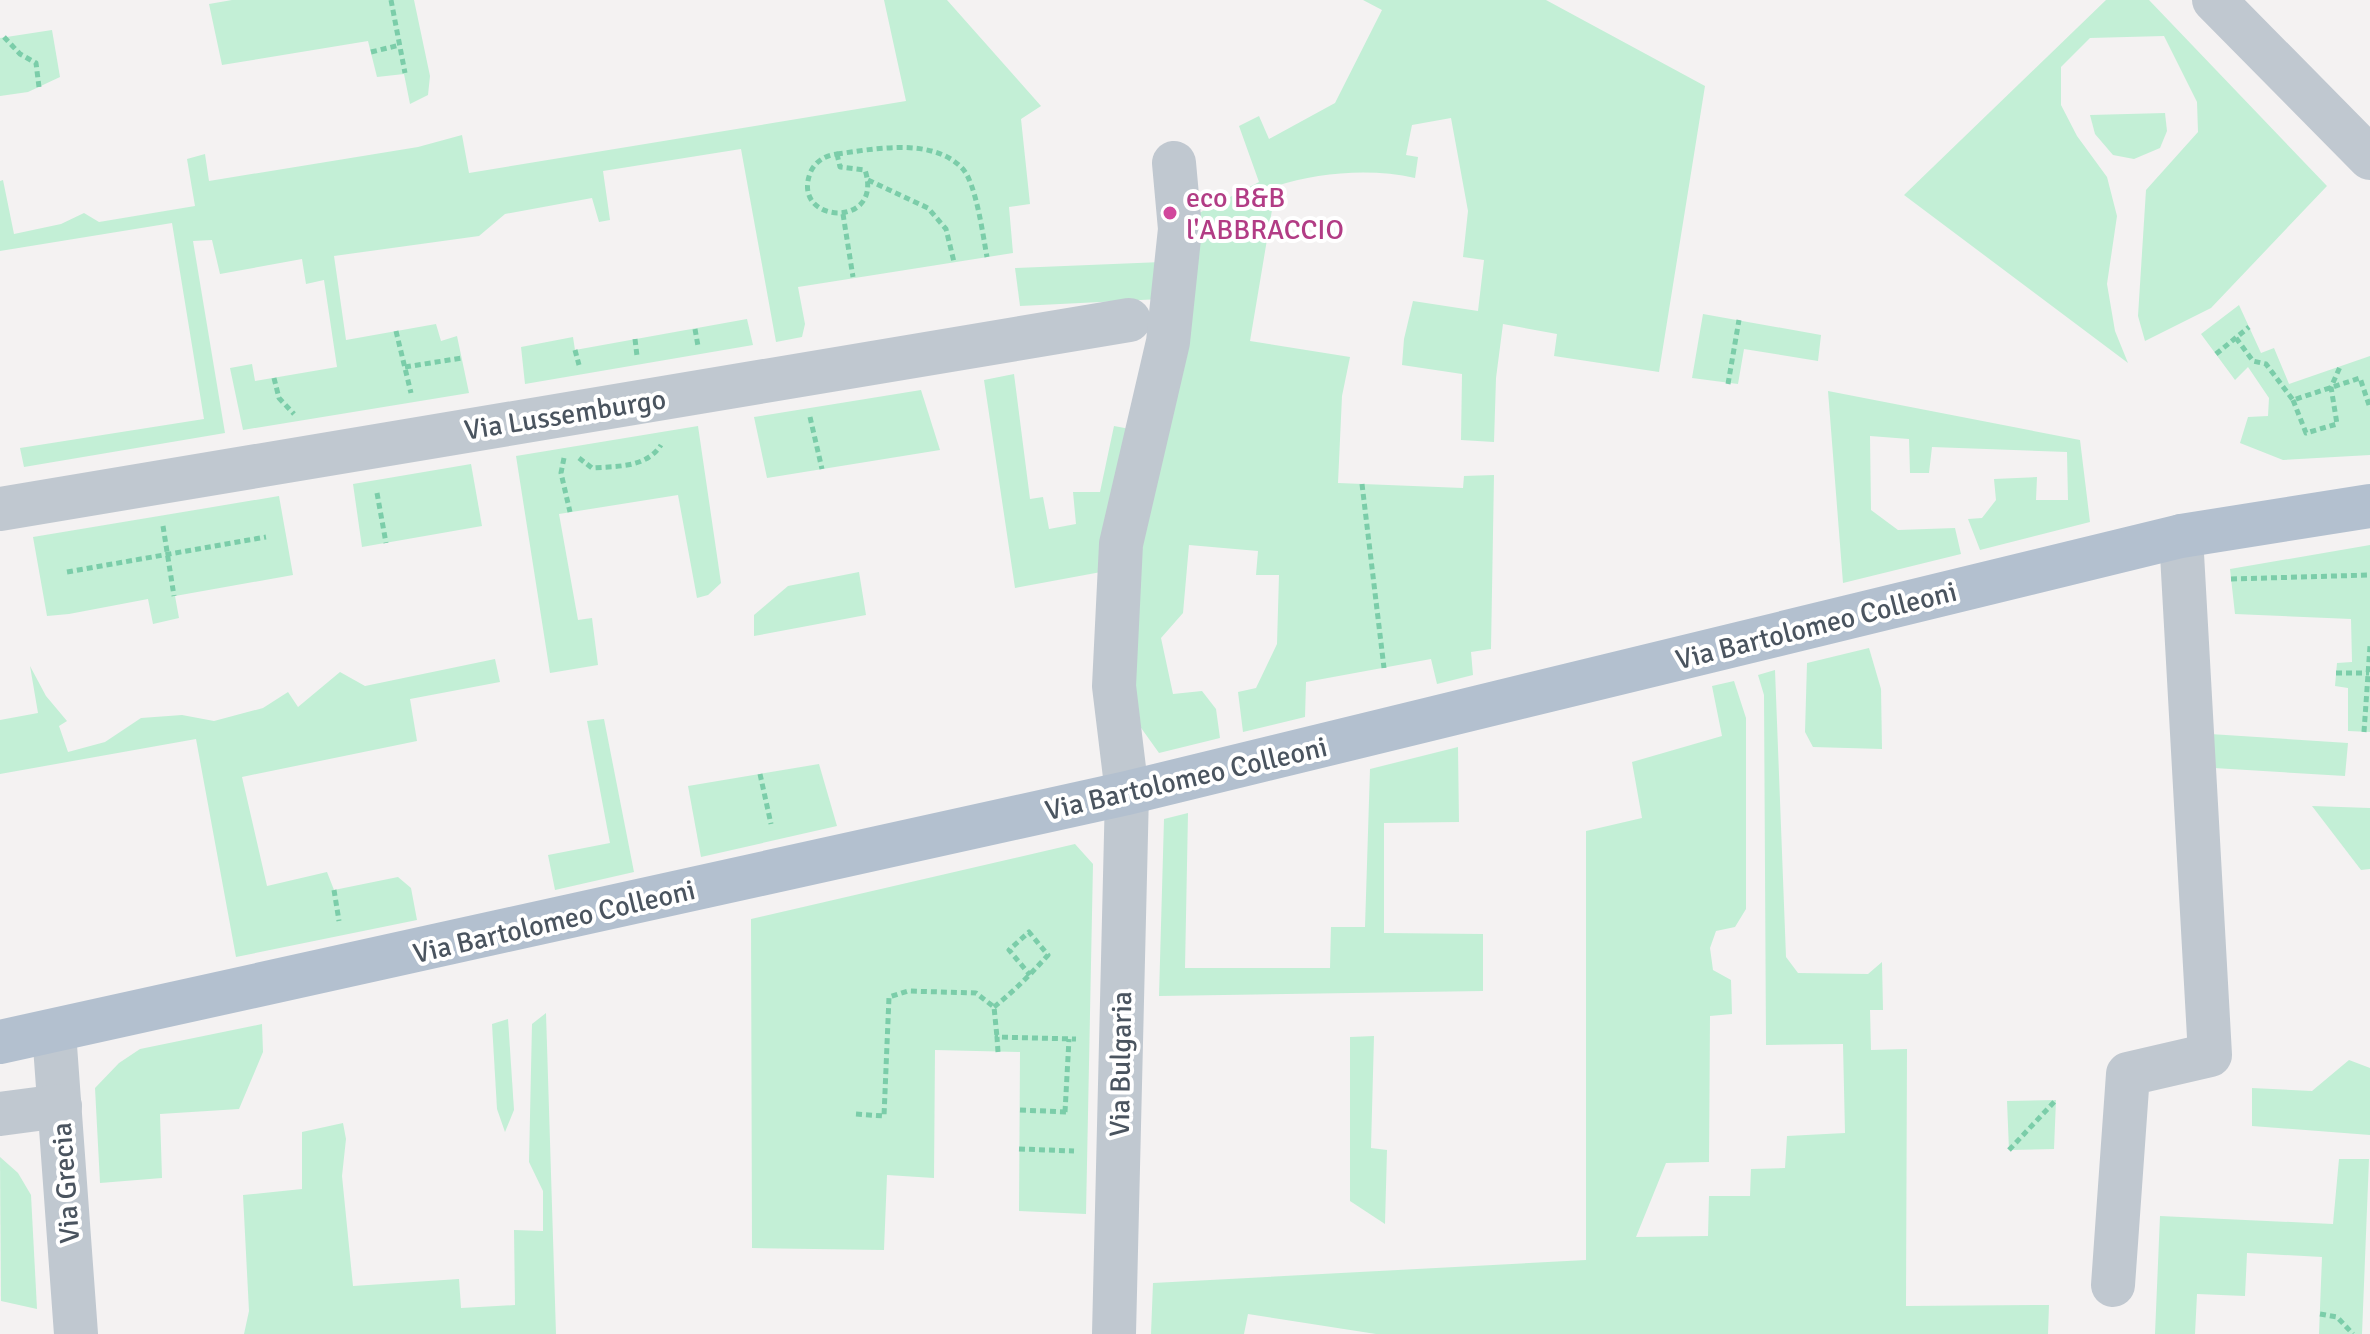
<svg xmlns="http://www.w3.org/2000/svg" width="2370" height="1334" font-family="Signika,sans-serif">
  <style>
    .green { fill: #c3efd6 }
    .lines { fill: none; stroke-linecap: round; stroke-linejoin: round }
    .path { stroke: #7bcda9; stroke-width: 5; stroke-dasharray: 6 4; stroke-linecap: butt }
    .minor { stroke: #c0c8d0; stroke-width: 44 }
    .major { stroke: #b3c0cf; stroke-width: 44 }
    .hotel-dot { fill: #d1479c; stroke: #fff; stroke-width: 3 }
    .labels { text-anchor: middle; stroke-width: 8; stroke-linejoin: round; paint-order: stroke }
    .hotel-label { font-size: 28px; fill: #b23c85; stroke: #fff; text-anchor: start }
    .street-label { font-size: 28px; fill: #4a545f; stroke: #fff }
  </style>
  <rect width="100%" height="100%" fill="#f4f2f2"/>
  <g class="green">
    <polygon points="232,0 414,0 430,76 428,95 410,104 404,74 377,77 368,41 222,65 209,4"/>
    <polygon points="884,0 947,0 1041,106 1021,119 1030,204 1009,207 1013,253 798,287 805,324 802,337 776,342 741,149 603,171 610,220 599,222 592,198 505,214 479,236 334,256 346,340 436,324 441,341 457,336 469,393 243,430 230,368 252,364 255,381 337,367 324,280 306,284 302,259 220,274 212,240 193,241 225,433 24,467 20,448 204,419 172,223 0,251 0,181 3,180 14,234 61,224 84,213 99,222 195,206 187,159 205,154 209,181 418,147 462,135 469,173 906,101"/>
    <path d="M 1363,0 L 1546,0 L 1705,86 L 1659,372 L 1554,356 L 1557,334 L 1503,324 L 1496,378 L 1494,442 L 1461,440 L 1462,374 L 1402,365 L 1404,339 L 1413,301 L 1478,311 L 1484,260 L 1463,257 L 1468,211 L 1451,118 L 1412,125 L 1406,155 L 1418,157 L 1415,178 C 1372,168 1319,172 1276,186 L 1250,341 L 1350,357 L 1342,396 L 1338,483 L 1463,488 L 1464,476 L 1494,475 L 1491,649 L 1471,652 L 1473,675 L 1437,684 L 1431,659 L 1306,682 L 1305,717 L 1243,732 L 1238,692 L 1256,688 L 1277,644 L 1279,575 L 1256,575 L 1258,551 L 1189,545 L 1183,613 L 1161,638 L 1173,694 L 1202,691 L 1216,709 L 1220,738 L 1159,753 L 1129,711 L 1135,578 L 1199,213 L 1259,182 L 1239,126 L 1259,116 L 1269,139 L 1335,103 L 1382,10 Z"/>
    <polygon points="2106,0 2149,0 2327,186 2211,308 2145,341 2138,316 2146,190 2198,132 2197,102 2164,36 2090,38 2061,67 2061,105 2077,136 2107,177 2117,216 2107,284 2115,331 2128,363 1904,195"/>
    <polygon points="52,30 60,77 28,92 0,96 0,38"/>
    <polygon points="2165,113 2167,131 2160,148 2134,159 2113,155 2095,134 2090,115"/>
    <polygon points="1162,262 1161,299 1020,306 1015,268"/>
    <polygon points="2239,305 2261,353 2274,348 2289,384 2370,356 2370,455 2283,460 2240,443 2248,417 2268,416 2269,398 2248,367 2235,380 2201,334"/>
    <polygon points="1703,314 1821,335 1818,361 1744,349 1738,384 1692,378"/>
    <polygon points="747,319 753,345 525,384 521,347 573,337 575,350"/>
    <polygon points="1014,374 1030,499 1043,497 1049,529 1076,524 1073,492 1100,492 1114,426 1130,429 1101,572 1015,588 984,380"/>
    <polygon points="921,390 940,450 767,478 754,417"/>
    <polygon points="1828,391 2080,440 2090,522 1980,550 1968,519 1982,518 1996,500 1994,479 2037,477 2036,500 2068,500 2067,452 1932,447 1929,473 1910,473 1909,439 1870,436 1871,510 1898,530 1955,528 1961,554 1843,583"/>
    <polygon points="698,426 721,583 708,595 697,598 678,495 559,514 578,620 592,618 598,665 550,673 516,456"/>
    <polygon points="471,464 482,526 362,547 353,484"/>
    <polygon points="279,496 293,575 175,596 179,618 153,624 148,599 69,614 47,616 33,537"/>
    <polygon points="2370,545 2370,732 2348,731 2348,688 2335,686 2337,663 2352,662 2351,619 2235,614 2230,569"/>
    <polygon points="859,572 866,615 754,636 754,615 788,586"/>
    <polygon points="1869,648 1881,689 1882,749 1813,747 1805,732 1807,663"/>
    <polygon points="495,659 500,682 410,699 417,741 242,777 267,886 327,872 334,890 398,877 411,888 417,920 236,957 196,739 0,774 0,720 38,713 30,666 46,696 67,721 59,726 68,752 105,742 141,718 182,715 214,721 263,708 288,692 298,707 340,672 365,686"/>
    <polygon points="1775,670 1786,957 1798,973 1868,974 1882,962 1883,1010 1870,1010 1871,1050 1907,1049 1906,1306 2049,1305 2048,1334 1376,1334 1248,1314 1244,1334 1151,1334 1153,1283 1586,1260 1586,831 1642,818 1632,762 1722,736 1712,686 1734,681 1746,718 1746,909 1735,927 1716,931 1710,948 1713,970 1731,980 1732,1014 1710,1016 1709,1162 1666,1163 1636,1237 1708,1236 1709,1196 1750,1196 1751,1169 1785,1168 1787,1136 1845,1133 1843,1044 1766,1045 1764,695 1758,675"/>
    <polygon points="604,719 634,872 555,890 548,855 610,843 587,721"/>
    <polygon points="2210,734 2348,743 2345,776 2214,768"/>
    <polygon points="1458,747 1459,822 1384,823 1384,933 1483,934 1483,991 1159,996 1164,819 1188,813 1185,968 1330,968 1331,927 1365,927 1370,769"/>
    <polygon points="819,764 837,826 701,857 688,786"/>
    <polygon points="2312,806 2370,808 2370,869 2361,870"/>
    <polygon points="1075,844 1093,864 1086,1214 1019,1211 1020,1052 935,1050 934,1178 887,1175 884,1250 752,1248 751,919"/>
    <polygon points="546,1013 556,1334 244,1334 249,1311 243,1195 302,1189 302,1132 343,1123 346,1139 342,1176 353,1286 459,1279 461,1308 515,1305 514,1230 543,1231 543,1191 529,1162 532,1024"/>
    <polygon points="508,1019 514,1110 505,1132 497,1109 492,1024"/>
    <polygon points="262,1024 263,1052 239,1109 160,1114 162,1178 100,1183 95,1088 119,1063 140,1049"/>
    <polygon points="1374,1036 1371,1148 1387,1150 1385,1224 1350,1201 1350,1037"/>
    <polygon points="2349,1060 2370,1068 2370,1135 2252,1126 2252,1088 2312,1091"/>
    <polygon points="2056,1100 2054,1149 2009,1150 2007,1101"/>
    <polygon points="0,1157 18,1173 31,1195 37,1309 1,1301"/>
    <polygon points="2339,1159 2369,1159 2362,1334 2319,1334 2322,1257 2247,1253 2245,1296 2197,1294 2195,1334 2155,1334 2160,1216 2333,1224"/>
  </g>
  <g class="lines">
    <g class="path">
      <polyline points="391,0 405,73"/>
      <polyline points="4,37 20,54 36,63 39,87"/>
      <polyline points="371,52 400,45"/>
      <path d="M 837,154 C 874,149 932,137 962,168 C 976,182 983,236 987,257"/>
      <path d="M 837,154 L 840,167 L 865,170 C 885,230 788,224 811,171 C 816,161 826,155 837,154 Z"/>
      <polyline points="868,180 928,208 946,229 954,262"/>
      <polyline points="843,214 853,277"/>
      <polyline points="695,329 698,346"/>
      <polyline points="396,331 411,393"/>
      <polyline points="2236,338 2253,361 2266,364 2293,400 2360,378 2370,408"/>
      <polyline points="635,339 637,356"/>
      <polyline points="575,350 579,365"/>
      <polyline points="2216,354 2249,327"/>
      <polyline points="405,367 462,358"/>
      <polyline points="274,378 279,398 294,414"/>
      <polyline points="1728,384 1739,320"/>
      <polyline points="2293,400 2306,433 2337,424 2331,387 2340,367"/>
      <polyline points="810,417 822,469"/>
      <polyline points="564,458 561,473 570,512"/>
      <path d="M 579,458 L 592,468 C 618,466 646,468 661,445"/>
      <polyline points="1362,484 1384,668"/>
      <polyline points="377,493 386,543"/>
      <polyline points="163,526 174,596"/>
      <polyline points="67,572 266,537"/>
      <polyline points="2231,579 2370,575"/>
      <polyline points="2336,673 2369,673"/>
      <polyline points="2364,732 2370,646"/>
      <polyline points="760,774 771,824"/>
      <polyline points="334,890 339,921"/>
      <path d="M 994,1007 C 1014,991 1031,974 1048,955 L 1029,932 L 1009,950 L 1030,975"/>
      <polyline points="998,1052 997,1037 1076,1039"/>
      <polyline points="1020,1110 1067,1112"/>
      <polyline points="1065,1112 1069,1039"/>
      <polyline points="856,1114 884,1116 889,997 908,991 976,993 994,1007 997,1037"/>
      <polyline points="1019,1149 1074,1151"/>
      <polyline points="2009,1150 2056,1100"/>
      <polyline points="2320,1314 2337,1317 2353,1334"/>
    </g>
    <g class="minor">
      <polyline points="2214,0 2370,158"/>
      <polyline points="0,509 1129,320"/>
      <polyline points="54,1032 76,1334"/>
      <polyline points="0,1114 60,1106"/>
      <polyline points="2113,1285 2128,1074 2210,1055 2181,536"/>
      <polyline points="1114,1334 1127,793 1114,686 1121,544 1168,342 1180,229 1174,163"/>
    </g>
    <polyline class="major" points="0,1042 1127,793 2181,536 2370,506"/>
  </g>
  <circle class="hotel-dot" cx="1170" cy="213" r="8"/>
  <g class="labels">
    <g class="hotel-label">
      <text x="1186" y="207">eco B&amp;B<tspan x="1186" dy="32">l'ABBRACCIO</tspan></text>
    </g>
    <g class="street-label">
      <text transform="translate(565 414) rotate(-9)" y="10">Via Lussemburgo</text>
      <text transform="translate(1816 625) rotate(-14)" y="10">Via Bartolomeo Colleoni</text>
      <text transform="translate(1186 778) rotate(-13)" y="10">Via Bartolomeo Colleoni</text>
      <text transform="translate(554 921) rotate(-13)" y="10">Via Bartolomeo Colleoni</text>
      <text transform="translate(1120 1064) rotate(-89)" y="10">Via Bulgaria</text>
      <text transform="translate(65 1183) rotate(-94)" y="10">Via Grecia</text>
    </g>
  </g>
</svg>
